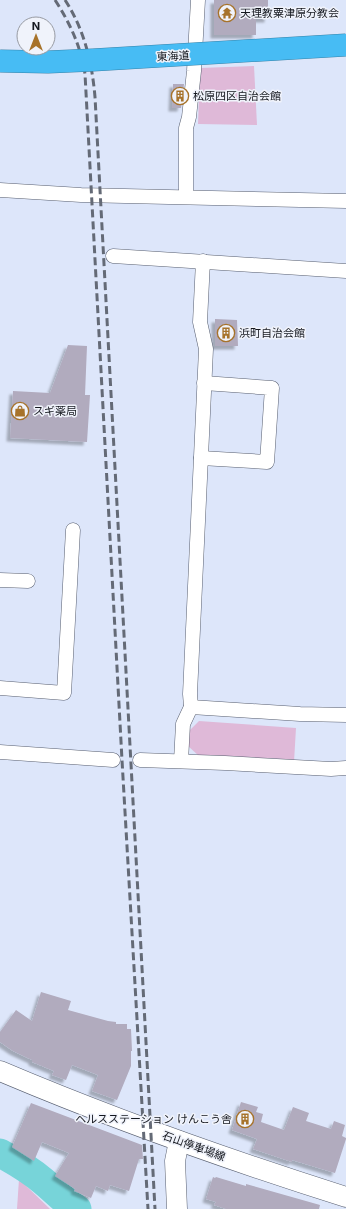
<svg xmlns="http://www.w3.org/2000/svg" width="346" height="1209" font-family="Inter,'Noto Sans JP',sans-serif">
  <style>
    .green { fill: #dfb9d8 }
    .lines { fill: none; stroke-linecap: round; stroke-linejoin: round }
    .river { stroke: #77d4d9; stroke-width: 29 }
    .building { fill: #b1abbe; filter: url(#shadow) }
    .street-casing { stroke: #585f70; stroke-width: 15 }
    .secondary-casing { stroke: #585f70; stroke-width: 21 }
    .street { stroke: #fff; stroke-width: 14 }
    .secondary { stroke: #fff; stroke-width: 20 }
    .rail { stroke: #646a76; stroke-width: 3; stroke-dasharray: 8 4; stroke-linecap: butt }
    .highway-bridge-casing { stroke: #3683a9; stroke-width: 23; stroke-linecap: butt }
    .highway-bridge { stroke: #47bcf4; stroke-width: 22 }
    .labels { text-anchor: middle; stroke-width: 3; stroke-linejoin: round; paint-order: stroke }
    .poi-label { font-size: 11px; fill: #15181f; stroke: #f0f3fb; text-anchor: start }
    .street-label { font-size: 11px; fill: #15181f; stroke: #f0f3fb }
  </style>
  <defs>
    <filter id="shadow"><feDropShadow dx="-3.5" dy="3.5" stdDeviation="1" flood-color="#0004"/></filter>
  </defs>
  <rect width="100%" height="100%" fill="#dde6fa"/>
  <g class="green">
    <polygon points="254,66 257,125 198,124 200,68"/>
    <polygon points="199,721 296,728 294,762 284,759 199,756 188,746 189,731"/>
    <polygon points="19,1179 49,1208 50,1209 17,1209"/>
  </g>
  <g class="lines">
    <path class="river" d="M 0,1153 C 15,1161 30,1170 43,1181 C 54,1190 64,1201 77,1209"/>
  </g>
  <g class="building">
    <polygon points="214,0 268,0 268,19 256,19 256,35 214,35"/>
    <polygon points="173,84 184,84 181,108 172,108"/>
    <polygon points="215,319 237,320 238,346 215,346"/>
    <polygon points="68,345 87,346 85,395 90,395 87,442 10,438 13,391 50,393"/>
    <polygon points="41,992 71,1001 68,1010 108,1021 116,1022 116,1024 127,1024 127,1029 131,1029 132,1051 131,1051 131,1066 117,1100 92,1091 98,1075 72,1065 66,1080 52,1075 54,1071 32,1062 32,1060 13,1051 0,1042 0,1032 16,1010 32,1021"/>
    <polygon points="241,1102 258,1107 256,1112 263,1114 261,1122 284,1130 293,1107 309,1113 306,1121 331,1129 334,1121 345,1125 342,1136 346,1138 346,1139 335,1173 292,1160 292,1162 253,1149 257,1139 232,1130"/>
    <polygon points="31,1103 142,1145 143,1159 139,1159 129,1191 110,1185 108,1191 96,1186 91,1198 74,1191 75,1189 55,1176 69,1153 42,1142 34,1161 12,1147"/>
    <polygon points="213,1177 215,1178 216,1177 246,1186 246,1184 320,1205 319,1209 226,1209 214,1205 216,1202 206,1199"/>
  </g>
  <g class="lines">
    <defs>
      <g id="street">
        <polyline points="0,190 81,195 346,201"/>
        <polyline points="186,196 186,128 189,117 194,71 198,0"/>
        <polyline points="113,256 346,271"/>
        <polyline points="203,261 200,322 206,349 190,694 191,707 300,714 346,715"/>
        <polyline points="201,458 267,462 272,388 204,383"/>
        <polyline points="0,580 28,581"/>
        <polyline points="0,688 64,693 73,530"/>
        <polyline points="0,752 113,760"/>
        <polyline points="140,760 225,763 331,769 346,768"/>
        <polyline points="181,761 183,724 191,707"/>
      </g>
      <g id="secondary">
        <path d="M 0,1071 C 113,1119 229,1160 346,1197"/>
        <polyline points="177,1209 175,1161 179,1141"/>
      </g>
    </defs>
    <use href="#street" class="street-casing"/>
    <use href="#secondary" class="secondary-casing"/>
    <use href="#street" class="street"/>
    <use href="#secondary" class="secondary"/>
    <g class="rail">
      <path d="M 55,0 C 70,23 81,47 85,74 L 122,760 L 148,1209"/>
      <path d="M 65,0 C 84,29 92,62 95,97 L 155,1209"/>
    </g>
    <defs>
      <polyline id="highway-bridge" points="0,61 48,62 93,60 346,45"/>
    </defs>
    <use href="#highway-bridge" class="highway-bridge-casing"/>
    <use href="#highway-bridge" class="highway-bridge"/>
  </g>
  <defs>
    <symbol id="temple-ring" viewBox="-11 -11 22 22"><circle r="9.5" fill="#f0f3fb" stroke="#a7732b" stroke-width="1.5"/><path d="M0-6L5-2H3V0L6.5 2.5H4V6H1.5V3h-3V6H-4V2.5H-6.5L-3 0V-2H-5Z" fill="#a7732b"/></symbol>
    <symbol id="building-ring" viewBox="-11 -11 22 22"><circle r="9.5" fill="#f0f3fb" stroke="#a7732b" stroke-width="1.5"/><path d="M-4-6H4V6H1V3H-1V6H-4ZM-2.5-4.3h1.7v1.8h-1.7ZM.8-4.3h1.7v1.8H.8ZM-2.5-1h1.7V.8h-1.7ZM.8-1h1.7V.8H.8Z" fill="#a7732b"/></symbol>
    <symbol id="shop-ring" viewBox="-11 -11 22 22"><circle r="9.5" fill="#f0f3fb" stroke="#a7732b" stroke-width="1.5"/><path d="M-5-2.5h2.3a2.7 3.5 0 0 1 5.4 0H5L5.5 6h-11ZM-1.5-2.5h3a1.5 2.3 0 0 0-3 0Z" fill="#a7732b"/></symbol>
  </defs>
  <g fill-rule="evenodd">
    <use href="#temple-ring" x="217" y="3" width="20" height="20"/>
    <use href="#building-ring" x="170" y="86" width="20" height="20"/>
    <use href="#building-ring" x="216" y="323" width="20" height="20"/>
    <use href="#shop-ring" x="10" y="401" width="20" height="20"/>
    <use href="#building-ring" x="235" y="1109" width="20" height="20"/>
  </g>
  <g class="labels">
    <g class="poi-label">
      <text x="240" y="17">天理教粟津原分教会</text>
      <text x="193" y="100">松原四区自治会館</text>
      <text x="239" y="337">浜町自治会館</text>
      <text x="33" y="415">スギ薬局</text>
      <text x="232" y="1123" text-anchor="end">ヘルスステーション けんこう舎</text>
    </g>
    <g class="street-label">
      <text transform="translate(173 56) rotate(-3)" y="4">東海道</text>
      <text transform="translate(194 1146) rotate(20)" y="4">石山停車場線</text>
    </g>
  </g>
  <g transform="translate(36 36)"><circle r="19" fill="#f0f3fb" stroke="#989ba3"/>
  <path d="M0-3L7 15L0 10L-7 15Z" fill="#a7732b"/>
  <text y="-6" font-size="11" font-weight="bold" text-anchor="middle" fill="#15181f">N</text>
  </g>
</svg>
